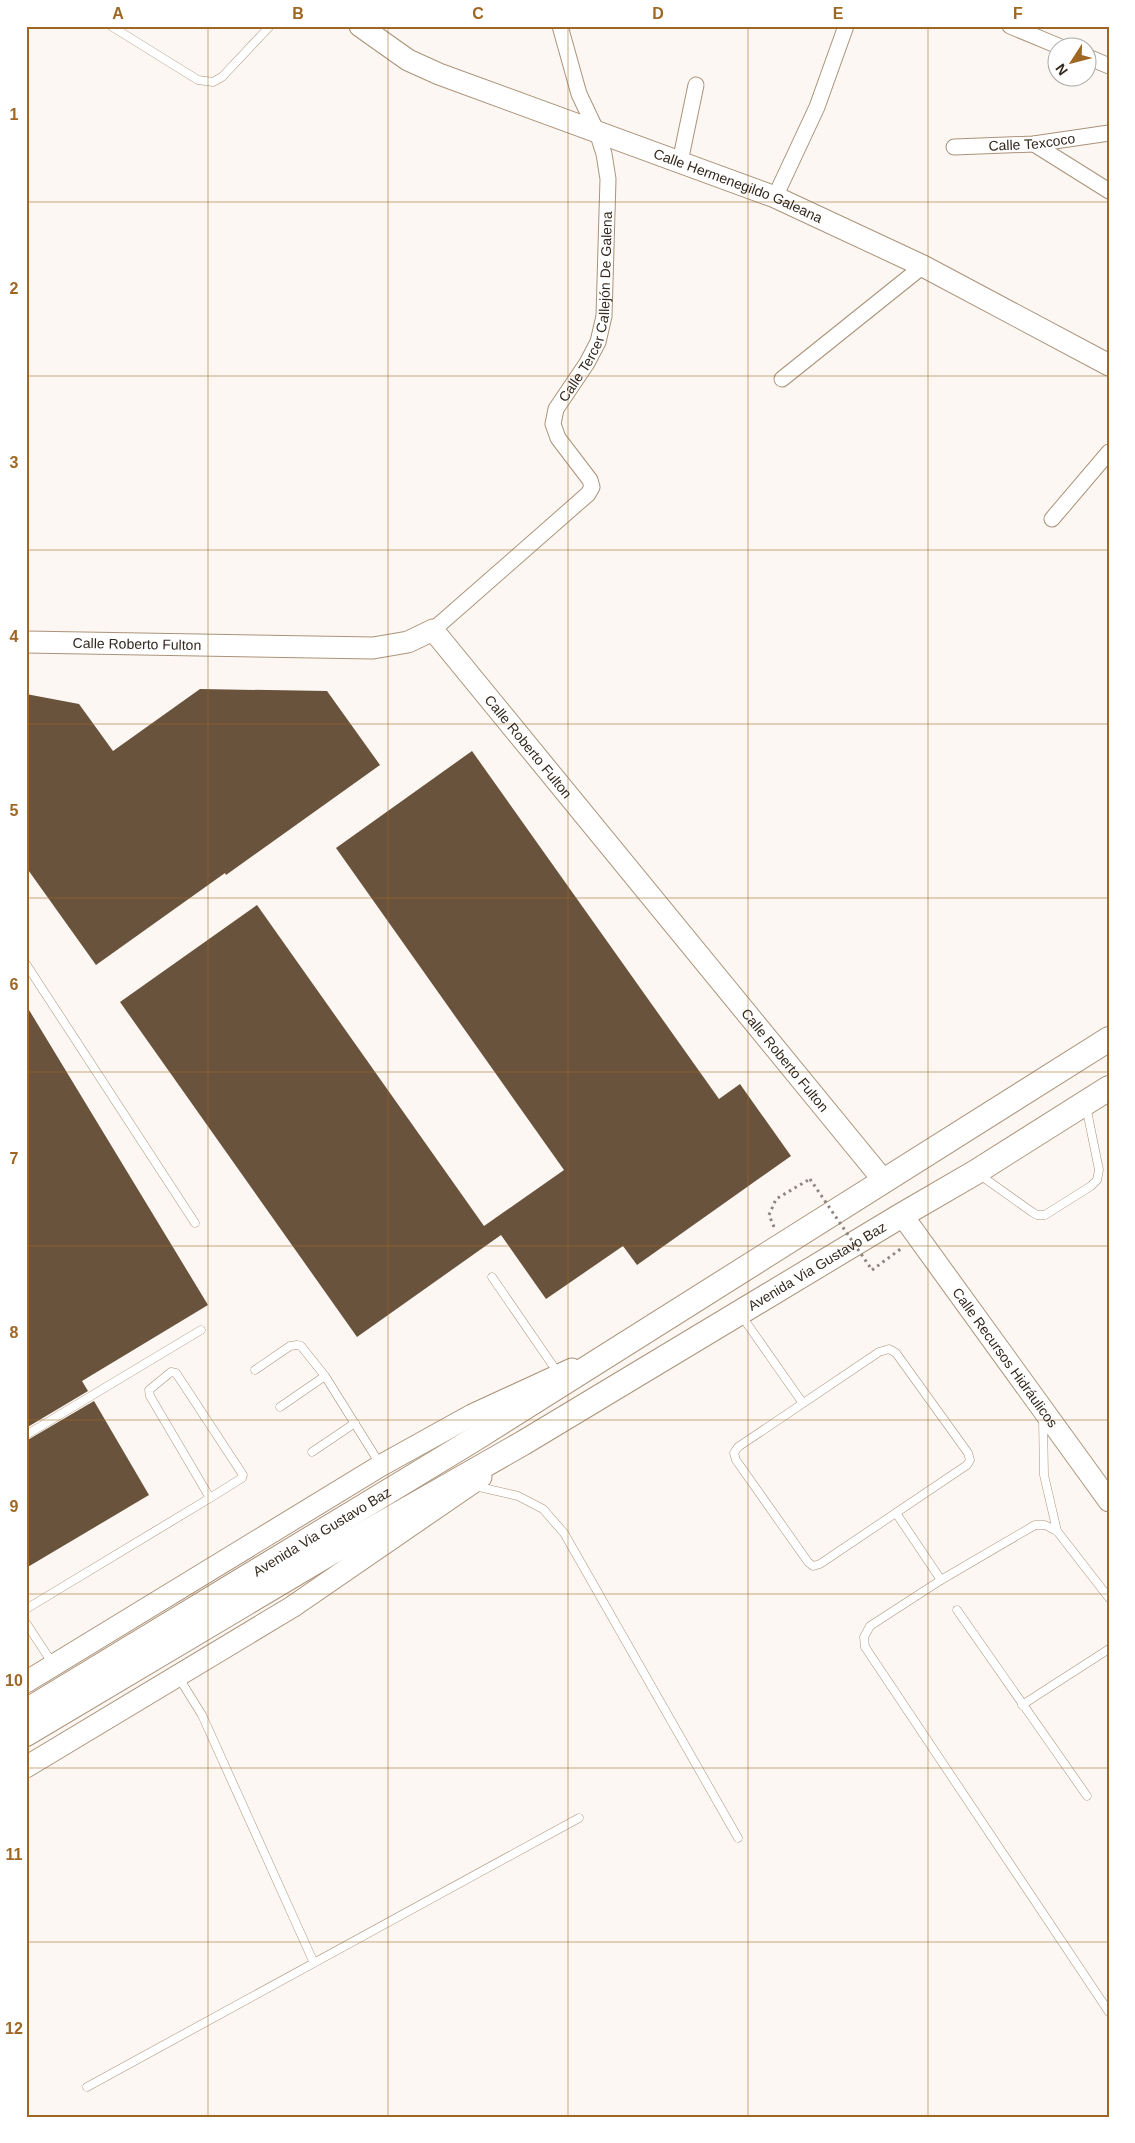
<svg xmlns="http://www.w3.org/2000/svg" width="1135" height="2143" font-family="Arial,sans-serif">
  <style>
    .building { fill: #6a533c }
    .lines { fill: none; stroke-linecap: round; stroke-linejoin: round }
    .service-casing { stroke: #ab937a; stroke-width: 9 }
    .minor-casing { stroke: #ab937a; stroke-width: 17 }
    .secondary-casing { stroke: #ab937a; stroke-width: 23 }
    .primary-casing { stroke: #ab937a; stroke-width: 26 }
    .path { stroke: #8e867e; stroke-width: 3; stroke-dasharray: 2.5 4; stroke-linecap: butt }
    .service { stroke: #fff; stroke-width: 8 }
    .minor { stroke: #fff; stroke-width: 15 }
    .secondary { stroke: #fff; stroke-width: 21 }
    .primary { stroke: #fff; stroke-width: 24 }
    .path-bridge { stroke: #8e867e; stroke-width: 3; stroke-dasharray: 2.5 4; stroke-linecap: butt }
    .grid { fill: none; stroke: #9f6724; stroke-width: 1; stroke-opacity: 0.55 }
    .labels { text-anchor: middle; stroke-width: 5; stroke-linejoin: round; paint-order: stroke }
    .street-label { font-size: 14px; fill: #33291f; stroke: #fff }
    .neatline { fill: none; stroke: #9f6724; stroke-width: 2 }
    .grid-label { font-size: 16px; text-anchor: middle; font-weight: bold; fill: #9f6724 }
  </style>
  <rect width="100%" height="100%" fill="#fcf7f2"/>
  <g class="building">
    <polygon points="200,689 327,691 380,765 226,875 225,873 96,965 26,867 26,694 79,704 113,751"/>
    <polygon points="472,751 719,1099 740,1084 791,1156 637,1265 623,1246 546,1299 501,1235 357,1337 120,1002 257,905 484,1226 564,1170 336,848"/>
    <polygon points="26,1005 208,1305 82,1381 88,1391 26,1428"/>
    <polygon points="94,1401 149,1495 26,1568 26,1441"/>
  </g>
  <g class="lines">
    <defs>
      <g id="service">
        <polyline points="111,26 198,80 213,82 222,77 270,26"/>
        <polyline points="26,964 195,1223"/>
        <polyline points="980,1175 1032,1212 1037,1215 1045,1215 1091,1186 1097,1180 1099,1170 1086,1106"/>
        <polyline points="492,1277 558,1373"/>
        <polyline points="741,1315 802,1402"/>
        <polygon points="889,1349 896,1353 968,1453 970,1460 967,1465 820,1564 813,1566 808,1562 736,1460 734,1453 738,1447 879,1352"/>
        <polyline points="255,1370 290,1346 297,1345 301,1346 325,1376 380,1464"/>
        <polygon points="171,1372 176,1373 243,1475 242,1478 210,1498 150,1396 149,1390"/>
        <polyline points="280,1407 325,1376"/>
        <polyline points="1043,1419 1044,1475 1057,1531"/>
        <polyline points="26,1435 201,1330"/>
        <polyline points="312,1452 355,1423"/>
        <polyline points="475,1486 518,1496 543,1509 564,1533 738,1838"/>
        <polyline points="896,1513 941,1580 870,1626 864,1637 865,1647 1109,2012"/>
        <polyline points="941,1580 1035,1525 1045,1525 1057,1531 1109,1598"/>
        <polyline points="26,1609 210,1498"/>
        <polyline points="957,1610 1087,1796"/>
        <polyline points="26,1623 53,1664"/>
        <polyline points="179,1678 202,1715 314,1963"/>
        <polyline points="1022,1705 1109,1649"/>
        <polyline points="87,2087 579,1818"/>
      </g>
      <g id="minor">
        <polyline points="1010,26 1063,48"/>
        <polyline points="1088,57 1109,66"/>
        <polyline points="1034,144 1109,191"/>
        <path id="s1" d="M 954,147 L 1034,144 L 1109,133"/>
        <polyline points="680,162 696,85"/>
        <polyline points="775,197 817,107 846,26"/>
        <polyline points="782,379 923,266"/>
        <polyline points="1052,519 1109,452"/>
        <path id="s2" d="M 433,630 L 588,494 L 592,487 L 590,480 L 558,438 L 553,424 L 556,409 L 587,363 L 598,342 L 604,316 L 608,179 L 604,154 L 597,132 L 579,94 L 560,26"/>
      </g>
      <g id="secondary">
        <path id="s3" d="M 360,26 L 408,60 L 439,74 L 775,197 L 923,266 L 1109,365"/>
        <path id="s4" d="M 26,642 L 373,648 L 408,642 L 433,630 L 884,1181"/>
        <path id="s5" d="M 902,1215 L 1109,1501"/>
        <polyline points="26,1682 380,1466 472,1415 572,1369"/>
        <polyline points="26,1767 292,1607 481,1477"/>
      </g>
      <g id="primary">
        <path id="s6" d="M 26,1711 L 473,1440 L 1109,1039"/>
        <path id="s7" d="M 26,1734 L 332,1552 L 523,1443 L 902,1215 L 976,1172 L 1109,1088"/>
      </g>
    </defs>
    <use href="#service" class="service-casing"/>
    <use href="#minor" class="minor-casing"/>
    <use href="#secondary" class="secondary-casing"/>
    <use href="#primary" class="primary-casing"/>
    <g class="path">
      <polyline points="774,1227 769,1215 776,1199 810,1179"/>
      <polyline points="872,1270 902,1248"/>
    </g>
    <use href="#service" class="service"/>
    <use href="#minor" class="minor"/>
    <use href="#secondary" class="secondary"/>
    <use href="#primary" class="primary"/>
    <polyline class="path-bridge" points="810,1179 872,1270"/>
  </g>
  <path class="grid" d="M 208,26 L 208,2117M 388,26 L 388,2117M 568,26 L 568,2117M 748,26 L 748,2117M 928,26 L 928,2117M 26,202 L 1109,202M 26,376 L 1109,376M 26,550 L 1109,550M 26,724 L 1109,724M 26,898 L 1109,898M 26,1072 L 1109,1072M 26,1246 L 1109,1246M 26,1420 L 1109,1420M 26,1594 L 1109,1594M 26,1768 L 1109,1768M 26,1942 L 1109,1942"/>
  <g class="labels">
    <g class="street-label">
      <text dy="5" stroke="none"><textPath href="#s1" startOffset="78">Calle Texcoco</textPath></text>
      <text dy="5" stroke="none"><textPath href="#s3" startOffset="412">Calle Hermenegildo Galeana</textPath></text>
      <text dy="5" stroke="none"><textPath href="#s2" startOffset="415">Calle Tercer Callejón De Galena</textPath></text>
      <text dy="5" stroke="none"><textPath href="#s4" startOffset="111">Calle Roberto Fulton</textPath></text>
      <text dy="5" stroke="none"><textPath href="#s4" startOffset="561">Calle Roberto Fulton</textPath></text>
      <text dy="5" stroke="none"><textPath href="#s4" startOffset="966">Calle Roberto Fulton</textPath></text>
      <text dy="5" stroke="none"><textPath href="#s7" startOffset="919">Avenida Via Gustavo Baz</textPath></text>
      <text dy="5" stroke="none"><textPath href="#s5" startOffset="176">Calle Recursos Hidráulicos</textPath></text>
      <text dy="5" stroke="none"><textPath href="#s6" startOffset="346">Avenida Via Gustavo Baz</textPath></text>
    </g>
  </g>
  <rect width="1135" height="2143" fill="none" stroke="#ffffff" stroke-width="55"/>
  <g transform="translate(1072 62) rotate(234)"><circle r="24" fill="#ffffff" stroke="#ada9a5"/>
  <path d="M0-4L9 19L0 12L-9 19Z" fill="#9f6724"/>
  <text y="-8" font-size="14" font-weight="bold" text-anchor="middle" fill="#33291f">N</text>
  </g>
  <rect x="28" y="28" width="1080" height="2088" class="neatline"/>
  <g class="grid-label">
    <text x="118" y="19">A</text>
    <text x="298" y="19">B</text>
    <text x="478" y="19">C</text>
    <text x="658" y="19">D</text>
    <text x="838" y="19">E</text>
    <text x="1018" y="19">F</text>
    <text x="14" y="120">1</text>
    <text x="14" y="294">2</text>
    <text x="14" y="468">3</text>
    <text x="14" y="642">4</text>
    <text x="14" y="816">5</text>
    <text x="14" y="990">6</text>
    <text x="14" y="1164">7</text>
    <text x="14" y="1338">8</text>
    <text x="14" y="1512">9</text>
    <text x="14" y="1686">10</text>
    <text x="14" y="1860">11</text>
    <text x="14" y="2034">12</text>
  </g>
</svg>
